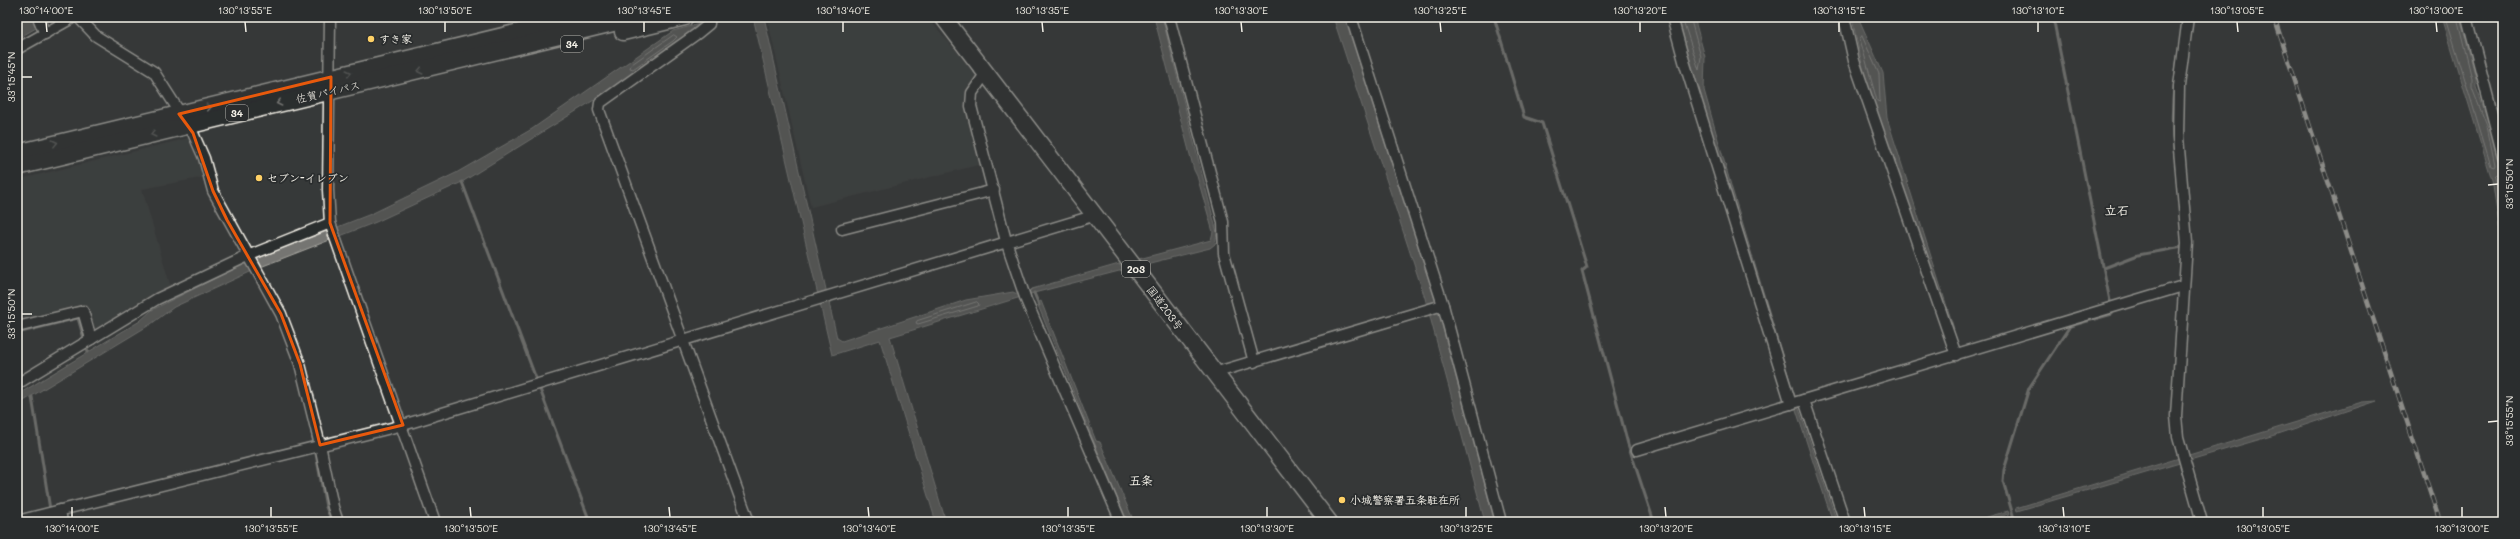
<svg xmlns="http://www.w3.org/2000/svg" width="2520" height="539" font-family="Mali,'Klee One',sans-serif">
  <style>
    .built { fill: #434645 }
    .water { fill: #757572; stroke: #a8a7a1 }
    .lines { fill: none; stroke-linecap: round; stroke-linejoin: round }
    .shore { stroke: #c1bfb9; stroke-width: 1 }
    .stream { stroke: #a8a7a1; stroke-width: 3 }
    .minor-casing { stroke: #f4f1e8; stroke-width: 13 }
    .trunk-casing { stroke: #f4f1e8; stroke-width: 19 }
    .minor { stroke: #2a2d2e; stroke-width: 10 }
    .trunk { stroke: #2a2d2e; stroke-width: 16 }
    .rail-casing { stroke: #f4f1e8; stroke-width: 4.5 }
    .rail { stroke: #2a2d2e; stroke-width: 3; stroke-dasharray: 9; stroke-linecap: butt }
    .oneway { stroke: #71726f }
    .marked { fill: none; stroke: #e8590c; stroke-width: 3; stroke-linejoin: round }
    .ticks { fill: none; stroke: #f4f1e8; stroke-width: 1.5 }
    .poi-dot { fill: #ffd166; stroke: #2a2d2e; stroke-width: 1.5 }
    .labels { text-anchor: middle; stroke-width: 3.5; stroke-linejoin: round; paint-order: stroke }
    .shield { fill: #2a2d2e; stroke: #b7b6b0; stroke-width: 1 }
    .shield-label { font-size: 10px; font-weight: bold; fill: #f4f1e8 }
    .poi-label { font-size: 11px; font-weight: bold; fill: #f4f1e8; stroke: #2a2d2e; text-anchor: start }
    .street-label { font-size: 11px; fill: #f4f1e8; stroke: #2a2d2e }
    .neighbourhood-label { font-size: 12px; font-weight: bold; fill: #f4f1e8; stroke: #2a2d2e }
    .neatline { fill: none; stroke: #f4f1e8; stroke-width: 1.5 }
    .ticks-label { font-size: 10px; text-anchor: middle; fill: #f4f1e8 }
  </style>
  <rect width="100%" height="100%" fill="#363939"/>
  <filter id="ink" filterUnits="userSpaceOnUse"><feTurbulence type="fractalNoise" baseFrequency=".025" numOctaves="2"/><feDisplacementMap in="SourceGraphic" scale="8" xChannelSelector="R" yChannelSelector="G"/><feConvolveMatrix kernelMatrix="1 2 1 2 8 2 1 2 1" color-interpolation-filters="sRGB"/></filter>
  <g filter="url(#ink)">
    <g class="built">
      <polygon points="767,17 927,17 978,76 966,92 967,109 982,164 811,207"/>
      <polygon points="189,138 199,153 205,177 142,189 171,288 92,333 85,307 17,322 17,180"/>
    </g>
    <g class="water">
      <polygon points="17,17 31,17 36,20 44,17 55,17 17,39"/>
      <polygon points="753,17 764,17 837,338 842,341 966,300 1013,292 1017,294 1029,292 1032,289 1119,264 1123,270 1034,293 890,337 946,522 936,522 880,340 832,355"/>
      <polygon points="1154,17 1162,17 1217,233 1215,244 1210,248 1142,265 1139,259 1211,240 1213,232 1197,176 1194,170"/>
      <polygon points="1333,17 1345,17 1435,299 1495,522 1485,522 1425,298"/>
      <path d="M 1678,17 L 1694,17 L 1705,57 L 1704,90 L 1732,189 L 1795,397 L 1837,522 L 1833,522 C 1777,355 1725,187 1678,17 Z"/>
      <path d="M 1852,17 L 1858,17 L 1883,73 L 1887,118 L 1954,329 L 1950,329 C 1914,227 1872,124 1852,17 Z"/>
      <polygon points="2442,17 2460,17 2476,79 2476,87 2490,125 2503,181 2503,251 2492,180"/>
      <polygon points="699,24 675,44 594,100 462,182 376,222 263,266 174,307 151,324 17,405 17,395 140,321 152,310 243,264 371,214 456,173 532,129 673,31"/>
      <polygon points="1041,301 1096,441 1100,442 1134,522 1127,522 1037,303"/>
      <polygon points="2377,401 2278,434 2017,511 2016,508 2362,402"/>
      <polygon points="2008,511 2009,514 1983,522 1970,522"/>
    </g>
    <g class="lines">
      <g class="shore">
        <polyline points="1682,17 1699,70 1701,57 1690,17"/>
        <polyline points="2446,17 2491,166 2494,167 2495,165 2487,126 2472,88 2472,79 2457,17"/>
        <polygon points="674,35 677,37 673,41 633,69 630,68 631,65"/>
        <polygon points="1862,36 1879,74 1880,102 1877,101 1860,39"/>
        <polyline points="2503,177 2497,175 2495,177 2503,226"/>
        <polygon points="977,302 979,304 978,306 918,324 916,323 917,321"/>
      </g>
      <g class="stream">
        <polyline points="1494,17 1524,117 1542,123 1587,267 1582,271 1628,444 1654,522"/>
        <polyline points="2053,17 2110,301"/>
        <path d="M 2175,157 C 2169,119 2174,82 2180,44"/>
        <polyline points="462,182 590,522"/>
        <polyline points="2104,268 2138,255 2183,247 2182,245"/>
        <polyline points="1034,293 1039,305"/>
        <polyline points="17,333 78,318 88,352"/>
        <polyline points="32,397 52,522"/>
        <polyline points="312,433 326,507 332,522"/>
        <polyline points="2015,522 2003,481 2004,470 2029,388 2070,326 2112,314"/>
      </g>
      <defs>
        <g id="minor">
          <polyline points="38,17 45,34"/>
          <polyline points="78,17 96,36 154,72 193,133 204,158 213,191 281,314 300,364 320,445 333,507 338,522"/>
          <polyline points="330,17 328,190 330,223 435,522"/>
          <polyline points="709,17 709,24 698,33 600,103 599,110 749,522"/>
          <polyline points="1169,17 1223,222 1224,253 1254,362"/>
          <polyline points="1351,17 1443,305 1501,522"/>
          <polyline points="1672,17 1684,61 1791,404"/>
          <polyline points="1844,17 1854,61 1956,355"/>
          <polyline points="2188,17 2179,86 2178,137 2187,243 2176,416 2178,437 2202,522"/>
          <polyline points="2467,17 2503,156"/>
          <polyline points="17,49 74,17"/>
          <polyline points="985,74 972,93 971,106 1006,241 1026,300 1121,522"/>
          <polyline points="842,229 994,190"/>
          <polyline points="17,327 83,311 91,339"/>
          <polyline points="1214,373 1443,305"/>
          <polyline points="17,384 157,299 250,255 330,223"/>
          <polyline points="1804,400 1845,522"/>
          <polyline points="1637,450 2183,286"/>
          <polyline points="60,510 62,522"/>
          <polyline points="17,521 403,425 1096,215"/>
        </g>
        <g id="trunk">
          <polyline points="943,17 1329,522"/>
          <polyline points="623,32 685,17"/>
          <polyline points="17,153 582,17"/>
          <polyline points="17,167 638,17"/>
        </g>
      </defs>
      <use href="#minor" class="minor-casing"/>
      <use href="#trunk" class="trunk-casing"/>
      <use href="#minor" class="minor"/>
      <use href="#trunk" class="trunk"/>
      <defs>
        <polyline id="rail" points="2274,17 2440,522"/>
      </defs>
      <use href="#rail" class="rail-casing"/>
      <use href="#rail" class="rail"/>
    </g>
    <defs><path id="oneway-chevron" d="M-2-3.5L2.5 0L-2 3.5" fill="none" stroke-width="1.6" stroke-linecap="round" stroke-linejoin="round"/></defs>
    <g class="oneway">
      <use href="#oneway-chevron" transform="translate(420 71) rotate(167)"/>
      <use href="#oneway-chevron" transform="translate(349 73) rotate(-13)"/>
      <use href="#oneway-chevron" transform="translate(279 103) rotate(167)"/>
      <use href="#oneway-chevron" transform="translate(209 107) rotate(-13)"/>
      <use href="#oneway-chevron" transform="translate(153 134) rotate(166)"/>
      <use href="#oneway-chevron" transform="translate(55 143) rotate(-14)"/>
    </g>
  </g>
  <path d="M0 0H2520V539H0ZM 331,77 L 330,223 L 403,425 L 320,445 L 300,364 L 281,314 L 227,220 L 213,191 L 193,133 L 179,114 Z" fill="#363939" fill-opacity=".55" fill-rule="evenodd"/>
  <path class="marked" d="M 331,77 L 330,223 L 403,425 L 320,445 L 300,364 L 281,314 L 227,220 L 213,191 L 193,133 L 179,114 Z"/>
  <path class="ticks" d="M 46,22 L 47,32M 245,22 L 246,32M 445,22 L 445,32M 644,22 L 644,32M 843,22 L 843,32M 1042,22 L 1043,32M 1241,22 L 1242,32M 1440,22 L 1441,32M 1640,22 L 1640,32M 1839,22 L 1839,32M 2038,22 L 2038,32M 2237,22 L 2238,32M 2436,22 L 2437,32M 22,77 L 32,77M 2488,185 L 2498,184M 22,314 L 32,314M 2488,422 L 2498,421M 72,507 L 72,517M 271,507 L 271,517M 470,507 L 471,517M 669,507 L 670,517M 868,507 L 869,517M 1068,507 L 1068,517M 1267,507 L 1267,517M 1466,507 L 1466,517M 1665,507 L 1666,517M 1864,507 L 1865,517M 2063,507 L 2064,517M 2263,507 L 2263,517M 2462,507 L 2462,517"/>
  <g class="poi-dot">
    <circle cx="371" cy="39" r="4"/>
    <circle cx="259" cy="178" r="4"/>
    <circle cx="1342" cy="500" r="4"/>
  </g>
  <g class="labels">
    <g class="shield">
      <rect x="561" y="36" width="22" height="16" rx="3"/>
      <rect x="226" y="105" width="22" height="16" rx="3"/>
      <rect x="1122" y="261" width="28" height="16" rx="3"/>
    </g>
    <g class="shield-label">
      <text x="572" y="48">34</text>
      <text x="237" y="117">34</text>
      <text x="1136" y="273">203</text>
    </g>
    <g class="poi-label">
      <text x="379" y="43">すき家</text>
      <text x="267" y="182">セブン-イレブン</text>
      <text x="1350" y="504">小城警察署五条駐在所</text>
    </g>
    <g class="street-label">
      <text transform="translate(328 92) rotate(-13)" y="4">佐賀バイパス</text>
      <text transform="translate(1165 308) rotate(53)" y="4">国道203号</text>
    </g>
    <g class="neighbourhood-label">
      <text x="2117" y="215">立石</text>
      <text x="1141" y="485">五条</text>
    </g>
  </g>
  <rect width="2520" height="539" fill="none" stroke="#2a2d2e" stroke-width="44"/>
  <rect x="22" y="22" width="2476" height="495" class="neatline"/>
  <g class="ticks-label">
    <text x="46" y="14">130°14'00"E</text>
    <text x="245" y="14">130°13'55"E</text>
    <text x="445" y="14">130°13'50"E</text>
    <text x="644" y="14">130°13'45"E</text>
    <text x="843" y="14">130°13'40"E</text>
    <text x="1042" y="14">130°13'35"E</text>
    <text x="1241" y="14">130°13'30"E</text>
    <text x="1440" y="14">130°13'25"E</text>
    <text x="1640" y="14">130°13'20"E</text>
    <text x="1839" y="14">130°13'15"E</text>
    <text x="2038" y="14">130°13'10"E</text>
    <text x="2237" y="14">130°13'05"E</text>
    <text x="2436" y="14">130°13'00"E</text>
    <text transform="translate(11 77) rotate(-90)" y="4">33°15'45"N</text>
    <text transform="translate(2509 184) rotate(-90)" y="4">33°15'50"N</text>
    <text transform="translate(11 314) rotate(-90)" y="4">33°15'50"N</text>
    <text transform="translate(2509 421) rotate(-90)" y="4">33°15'55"N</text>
    <text x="72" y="532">130°14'00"E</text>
    <text x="271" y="532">130°13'55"E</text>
    <text x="471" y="532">130°13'50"E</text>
    <text x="670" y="532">130°13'45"E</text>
    <text x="869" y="532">130°13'40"E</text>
    <text x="1068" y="532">130°13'35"E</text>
    <text x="1267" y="532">130°13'30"E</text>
    <text x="1466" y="532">130°13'25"E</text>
    <text x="1666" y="532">130°13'20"E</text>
    <text x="1865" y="532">130°13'15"E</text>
    <text x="2064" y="532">130°13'10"E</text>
    <text x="2263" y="532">130°13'05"E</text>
    <text x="2462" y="532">130°13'00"E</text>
  </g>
</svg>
